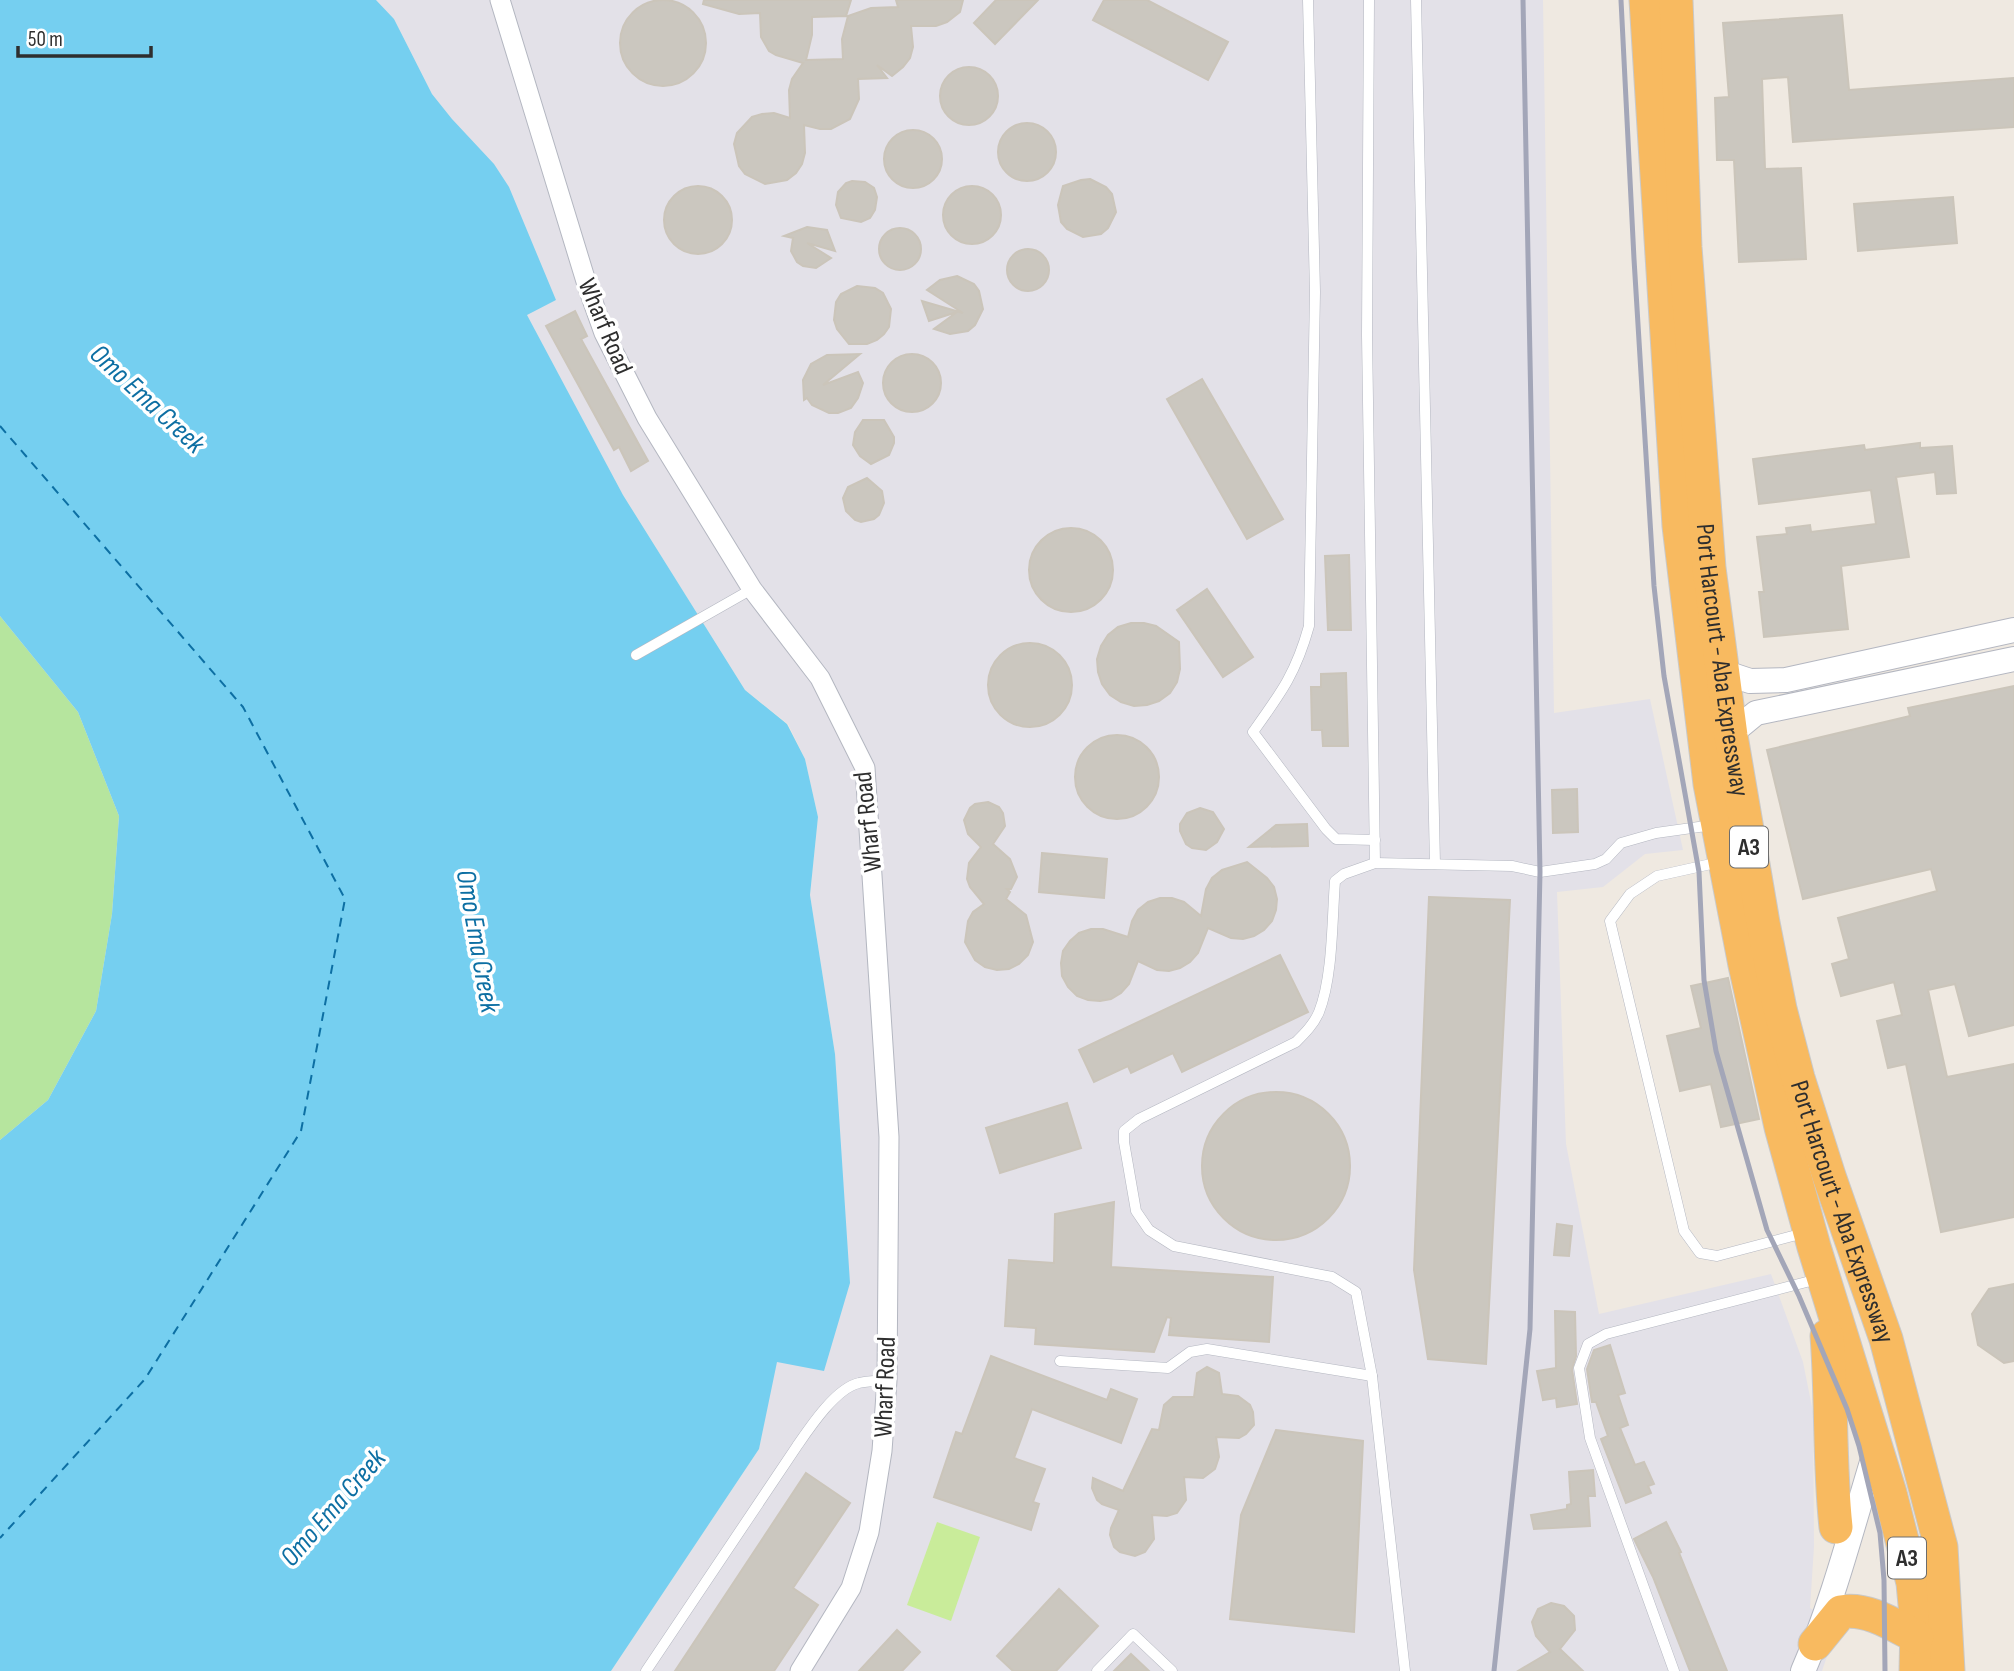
<svg xmlns="http://www.w3.org/2000/svg" width="2014" height="1671" font-family="'Sofia Sans Condensed',sans-serif">
  <style>
    .industrial { fill: #e3e1e8 }
    .green { fill: #b6e59e }
    .pitch { fill: #c9ec9a }
    .water { fill: #75cff0 }
    .lines { fill: none; stroke-linecap: round; stroke-linejoin: round }
    .ferry { stroke: #0d6fa3; stroke-width: 2; stroke-dasharray: 9 7; stroke-linecap: butt }
    .building { fill: #cbc7bf; stroke: #cbc5ba; stroke-width: 2 }
    .service-casing { stroke: #b4b7c1; stroke-width: 11 }
    .minor-casing { stroke: #b4b7c1; stroke-width: 21 }
    .tertiary-casing { stroke: #b4b7c1; stroke-width: 26 }
    .trunk-casing { stroke: #c9c9c9; stroke-width: 35 }
    .service { stroke: #fff; stroke-width: 10 }
    .minor { stroke: #fff; stroke-width: 19 }
    .tertiary { stroke: #fff; stroke-width: 24 }
    .trunk { stroke: #f8ba60; stroke-width: 33 }
    .rail { stroke: #a3a6b8; stroke-width: 5 }
    .labels { text-anchor: middle; stroke-width: 7; stroke-linejoin: round; paint-order: stroke }
    .shield { fill: #fff; stroke: #6d6d6d; stroke-width: 2 }
    .shield-label { font-size: 24px; font-weight: bold; fill: #2e2e2e }
    .street-label { font-size: 26px; fill: #2e2e2e; stroke: #fff }
    .water-label { font-size: 28px; font-style: italic; fill: #0d6fa3; stroke: #fff }
  </style>
  <rect width="100%" height="100%" fill="#efe9e1"/>
  <polygon class="industrial" points="376,0 1543,0 1554,713 1650,699 1683,850 1645,854 1603,887 1557,892 1566,1144 1599,1314 1771,1274 1803,1362 1813,1412 1814,1546 1810,1608 1838,1624 1822,1671 611,1671 759,1449 835,1054 810,895 818,817 805,759 788,724 745,690 623,495 526,314 556,300 452,119 432,94 394,19"/>
  <polygon class="green" points="0,616 78,712 119,816 112,914 96,1011 48,1100 0,1140"/>
  <polygon class="pitch" points="937,1522 980,1537 951,1621 907,1605"/>
  <polygon class="water" points="0,0 376,0 394,19 432,94 452,119 494,164 509,187 556,300 527,315 623,495 745,690 787,724 805,759 818,817 810,895 835,1054 850,1283 824,1371 777,1362 759,1449 611,1671 0,1671 0,1140 48,1100 96,1011 112,914 119,816 78,712 0,616"/>
  <g class="lines">
    <polyline class="ferry" points="0,426 243,707 345,899 301,1131 145,1379 0,1538"/>
  </g>
  <g class="building">
    <circle cx="663" cy="43" r="43"/>
    <polygon points="704,0 851,0 846,16 812,17 812,35 806,60 843,59 842,39 848,16 871,8 898,7 896,0 963,0 960,12 947,22 936,26 911,26 913,47 910,58 903,67 892,76 877,65 887,78 858,79 859,99 850,119 831,129 820,129 804,125 805,153 802,164 796,173 787,180 765,184 745,174 739,166 734,144 737,133 752,117 762,114 774,113 790,118 789,90 792,79 803,63 776,55 769,51 761,37 760,13 739,14 703,4"/>
    <polygon points="996,0 1038,0 995,44 974,23"/>
    <polygon points="1104,0 1147,0 1228,42 1208,80 1093,20"/>
    <polygon points="1842,15 1849,90 2014,78 2014,127 1793,142 1788,77 1762,79 1765,169 1801,168 1806,259 1739,262 1734,160 1717,160 1715,98 1729,97 1723,23"/>
    <circle cx="969" cy="96" r="29"/>
    <circle cx="1027" cy="152" r="29"/>
    <circle cx="913" cy="159" r="29"/>
    <polygon points="1090,179 1106,187 1112,194 1116,212 1108,228 1101,234 1083,237 1067,229 1061,222 1058,205 1063,186 1081,180"/>
    <polygon points="852,181 865,182 874,188 877,197 875,210 870,218 861,222 841,218 836,205 838,192 846,183"/>
    <circle cx="698" cy="220" r="34"/>
    <circle cx="972" cy="215" r="29"/>
    <polygon points="1953,197 1957,243 1858,251 1854,204"/>
    <polygon points="807,227 827,230 835,251 807,243 831,258 816,268 803,266 797,262 791,251 793,238 784,236"/>
    <circle cx="900" cy="249" r="21"/>
    <circle cx="1028" cy="270" r="21"/>
    <polygon points="957,276 974,284 979,291 983,309 975,325 968,331 950,334 934,329 957,312 929,321 922,301 963,313 927,290 940,280"/>
    <polygon points="857,286 875,288 883,293 891,309 889,327 884,334 877,340 867,344 849,344 837,329 834,320 836,302 841,294"/>
    <polygon points="575,311 587,336 581,339 648,461 631,471 619,447 614,450 546,326"/>
    <circle cx="912" cy="383" r="29"/>
    <polygon points="860,354 823,385 858,372 863,383 858,398 851,408 838,413 829,413 812,405 807,398 804,400 803,380 811,364 827,355"/>
    <polygon points="1202,379 1283,519 1247,539 1167,399"/>
    <polygon points="863,420 884,420 894,437 894,443 889,455 871,464 860,456 853,445 855,432"/>
    <polygon points="1920,443 1920,448 1952,446 1956,493 1937,494 1935,472 1896,477 1909,557 1841,566 1848,629 1764,637 1759,592 1764,592 1757,537 1787,534 1786,528 1810,525 1811,532 1876,524 1871,490 1759,504 1753,459 1864,445 1865,450"/>
    <polygon points="867,478 882,491 884,503 879,515 874,519 861,522 855,520 846,511 843,498 848,487"/>
    <circle cx="1071" cy="570" r="42"/>
    <polygon points="1349,555 1351,630 1328,630 1325,556"/>
    <polygon points="1207,589 1253,657 1223,677 1177,610"/>
    <polygon points="1131,623 1144,623 1156,626 1179,642 1180,669 1177,682 1170,693 1159,701 1147,705 1134,706 1121,702 1110,695 1102,684 1098,672 1097,659 1101,646 1108,635 1118,627"/>
    <circle cx="1030" cy="685" r="42"/>
    <polygon points="1346,673 1348,746 1323,746 1322,730 1312,730 1311,687 1321,687 1321,674"/>
    <polygon points="2014,686 2014,1025 1969,1036 1955,984 1928,990 1947,1077 2014,1064 2014,1217 1941,1232 1906,1064 1888,1068 1877,1021 1902,1015 1894,982 1841,996 1832,964 1849,959 1838,918 1937,891 1931,869 1803,899 1767,750 1910,716 1908,708"/>
    <circle cx="1117" cy="777" r="42"/>
    <polygon points="1577,789 1578,832 1553,833 1552,790"/>
    <polygon points="988,802 999,807 1003,813 1005,826 993,844 1010,859 1017,877 1011,889 1007,889 1010,892 1006,899 1026,915 1033,942 1028,955 1019,964 1009,969 997,970 985,967 975,960 965,942 968,921 973,912 984,904 970,887 967,879 969,863 981,847 968,834 964,820 970,808 975,804"/>
    <polygon points="1200,808 1213,812 1224,829 1217,842 1206,850 1192,848 1186,844 1180,831 1180,824 1187,813"/>
    <polygon points="1307,824 1308,846 1249,847 1276,825"/>
    <polygon points="1042,853 1107,859 1104,898 1039,892"/>
    <polygon points="1247,862 1267,878 1274,887 1277,899 1276,910 1272,921 1264,930 1254,936 1243,939 1231,938 1208,928 1198,953 1190,962 1180,968 1169,971 1157,970 1138,961 1129,984 1121,993 1111,999 1100,1001 1088,1000 1077,996 1068,987 1062,976 1061,963 1063,951 1070,941 1079,933 1091,929 1103,929 1128,937 1132,921 1138,910 1148,902 1160,898 1172,898 1184,902 1201,916 1206,889 1212,878 1222,870"/>
    <polygon points="1429,897 1510,900 1486,1364 1428,1359 1414,1270"/>
    <polygon points="1280,955 1308,1012 1182,1072 1173,1053 1131,1073 1128,1066 1094,1082 1079,1050"/>
    <polygon points="1728,978 1759,1119 1721,1127 1711,1084 1680,1091 1667,1036 1701,1028 1691,986"/>
    <circle cx="1276" cy="1166" r="74"/>
    <polygon points="1067,1103 1081,1148 1000,1173 986,1128"/>
    <polygon points="1114,1202 1111,1267 1273,1277 1269,1342 1169,1335 1171,1318 1167,1317 1154,1352 1035,1344 1036,1328 1005,1326 1009,1260 1054,1263 1055,1214"/>
    <polygon points="1557,1224 1572,1226 1569,1256 1554,1255"/>
    <polygon points="2014,1284 2014,1361 2004,1363 1978,1345 1972,1314 1989,1289"/>
    <polygon points="1555,1311 1575,1312 1576,1356 1572,1369 1577,1404 1557,1407 1556,1398 1543,1400 1537,1371 1556,1368"/>
    <polygon points="1610,1345 1625,1393 1618,1395 1628,1425 1620,1428 1635,1465 1644,1462 1654,1484 1648,1486 1651,1493 1626,1503 1601,1439 1608,1436 1596,1402 1592,1402 1587,1369 1594,1350"/>
    <polygon points="991,1356 1107,1400 1111,1389 1137,1399 1121,1443 1032,1409 1014,1458 1045,1469 1033,1502 1039,1504 1031,1530 934,1497 956,1432 962,1434"/>
    <polygon points="1207,1367 1219,1373 1222,1394 1238,1396 1250,1405 1253,1412 1254,1425 1246,1434 1239,1438 1216,1437 1219,1457 1215,1469 1203,1478 1184,1477 1186,1500 1177,1513 1167,1516 1152,1515 1154,1539 1145,1552 1135,1556 1120,1552 1114,1547 1110,1535 1111,1528 1119,1510 1102,1504 1097,1500 1092,1488 1093,1478 1123,1491 1152,1429 1159,1430 1164,1405 1173,1397 1194,1397 1197,1373"/>
    <polygon points="1276,1430 1363,1441 1354,1632 1230,1619 1241,1515"/>
    <polygon points="1593,1470 1595,1496 1588,1496 1590,1526 1534,1529 1531,1515 1567,1509 1567,1505 1571,1504 1569,1472"/>
    <polygon points="806,1473 850,1503 793,1588 818,1605 774,1671 675,1671"/>
    <polygon points="1666,1522 1681,1552 1679,1553 1727,1671 1690,1671 1653,1577 1634,1539"/>
    <polygon points="1059,1589 1098,1626 1056,1671 1013,1671 997,1656"/>
    <polygon points="1551,1603 1564,1606 1574,1616 1575,1630 1560,1649 1583,1671 1518,1671 1550,1652 1536,1636 1532,1622 1538,1609"/>
    <polygon points="897,1630 920,1652 902,1671 859,1671"/>
    <polygon points="1131,1654 1149,1671 1114,1671"/>
  </g>
  <g class="lines">
    <defs>
      <g id="service">
        <path d="M 1308,0 L 1315,292 L 1309,626 C 1296,673 1281,693 1253,732 L 1326,829 L 1336,839 L 1375,840"/>
        <polyline points="1369,0 1367,335 1375,863"/>
        <polyline points="1416,0 1435,864"/>
        <polyline points="636,655 752,589"/>
        <polyline points="1720,862 1657,876 1630,894 1610,921 1684,1231 1700,1253 1717,1256 1804,1233"/>
        <polyline points="1060,1361 1168,1368 1190,1352 1207,1349 1372,1376"/>
        <path d="M 646,1671 L 797,1446 C 810,1427 836,1388 859,1383 C 867,1381 878,1381 887,1380"/>
        <polyline points="1097,1671 1133,1634 1172,1671"/>
        <path d="M 1405,1671 L 1372,1376 L 1356,1292 L 1332,1277 L 1174,1246 L 1149,1230 L 1136,1211 L 1124,1142 L 1124,1131 L 1139,1119 L 1296,1042 C 1305,1033 1314,1024 1319,1012 C 1333,977 1332,919 1335,881 L 1344,874 L 1375,863 L 1512,866 L 1540,872 L 1595,864 L 1606,859 L 1621,843 L 1656,833 L 1713,825"/>
        <polyline points="1674,1671 1590,1438 1579,1368 1588,1344 1606,1334 1818,1279"/>
      </g>
      <polyline id="minor" points="500,0 588,288 604,333 647,418 752,589 820,678 865,768 889,1137 887,1380 882,1451 869,1532 851,1588 800,1671"/>
      <g id="tertiary">
        <polyline points="1723,672 1750,681 1786,680 2014,630"/>
        <polyline points="1731,736 1739,727 1756,713 2014,659"/>
        <path d="M 1803,1671 C 1834,1600 1853,1523 1876,1449"/>
      </g>
      <g id="trunk">
        <polyline points="1646,0 1679,526 1710,784 1745,965 1781,1127 1814,1247 1890,1493 1913,1583 1917,1626 1916,1671"/>
        <path id="s1" d="M 1676,0 L 1685,247 L 1709,568 L 1731,736 L 1763,923 L 1780,1009 L 1798,1078 L 1829,1176 L 1886,1339 L 1941,1547 L 1948,1671"/>
        <path d="M 1827,1336 C 1832,1400 1829,1464 1836,1527"/>
        <path d="M 1815,1644 L 1841,1612 C 1867,1607 1894,1625 1917,1637"/>
      </g>
    </defs>
    <use href="#service" class="service-casing"/>
    <use href="#minor" class="minor-casing"/>
    <use href="#tertiary" class="tertiary-casing"/>
    <use href="#trunk" class="trunk-casing"/>
    <use href="#service" class="service"/>
    <use href="#minor" class="minor"/>
    <use href="#tertiary" class="tertiary"/>
    <use href="#trunk" class="trunk"/>
    <g class="rail">
      <polyline points="1621,0 1634,259 1654,586 1664,676 1699,872 1704,980 1716,1051 1767,1230 1799,1296 1847,1409 1859,1446 1880,1533 1884,1580 1885,1671"/>
      <polyline points="1494,1671 1530,1329 1540,872 1523,0"/>
    </g>
  </g>
  <g class="labels">
    <g class="shield">
      <rect x="1730" y="826.5" width="38" height="41" rx="5"/>
      <rect x="1888" y="1537.5" width="38" height="41" rx="5"/>
    </g>
    <g class="shield-label">
      <text x="1749" y="855">A3</text>
      <text x="1907" y="1566">A3</text>
    </g>
    <g class="street-label">
      <text transform="translate(606 326) rotate(67)" y="9">Wharf Road</text>
      <text dy="9" stroke="none"><textPath href="#s1" startOffset="662">Port Harcourt - Aba Expressway</textPath></text>
      <text transform="translate(867 822) rotate(-96)" y="9">Wharf Road</text>
      <text dy="9" stroke="none"><textPath href="#s1" startOffset="1228">Port Harcourt - Aba Expressway</textPath></text>
      <text transform="translate(884 1387) rotate(-88)" y="9">Wharf Road</text>
    </g>
    <g class="water-label">
      <text transform="translate(148 398) rotate(43)" y="10">Omo Ema Creek</text>
      <text transform="translate(479 941) rotate(80)" y="10">Omo Ema Creek</text>
      <text transform="translate(332 1507) rotate(-49)" y="10">Omo Ema Creek</text>
    </g>
  </g>
  <path d="M18 46v10h133v-10" fill="none" stroke="#2e2e2e" stroke-width="3.5"/>
  <text x="28" y="46" font-size="21" fill="#2e2e2e" stroke="#ffffff" stroke-width="5" paint-order="stroke">50 m</text>
</svg>
